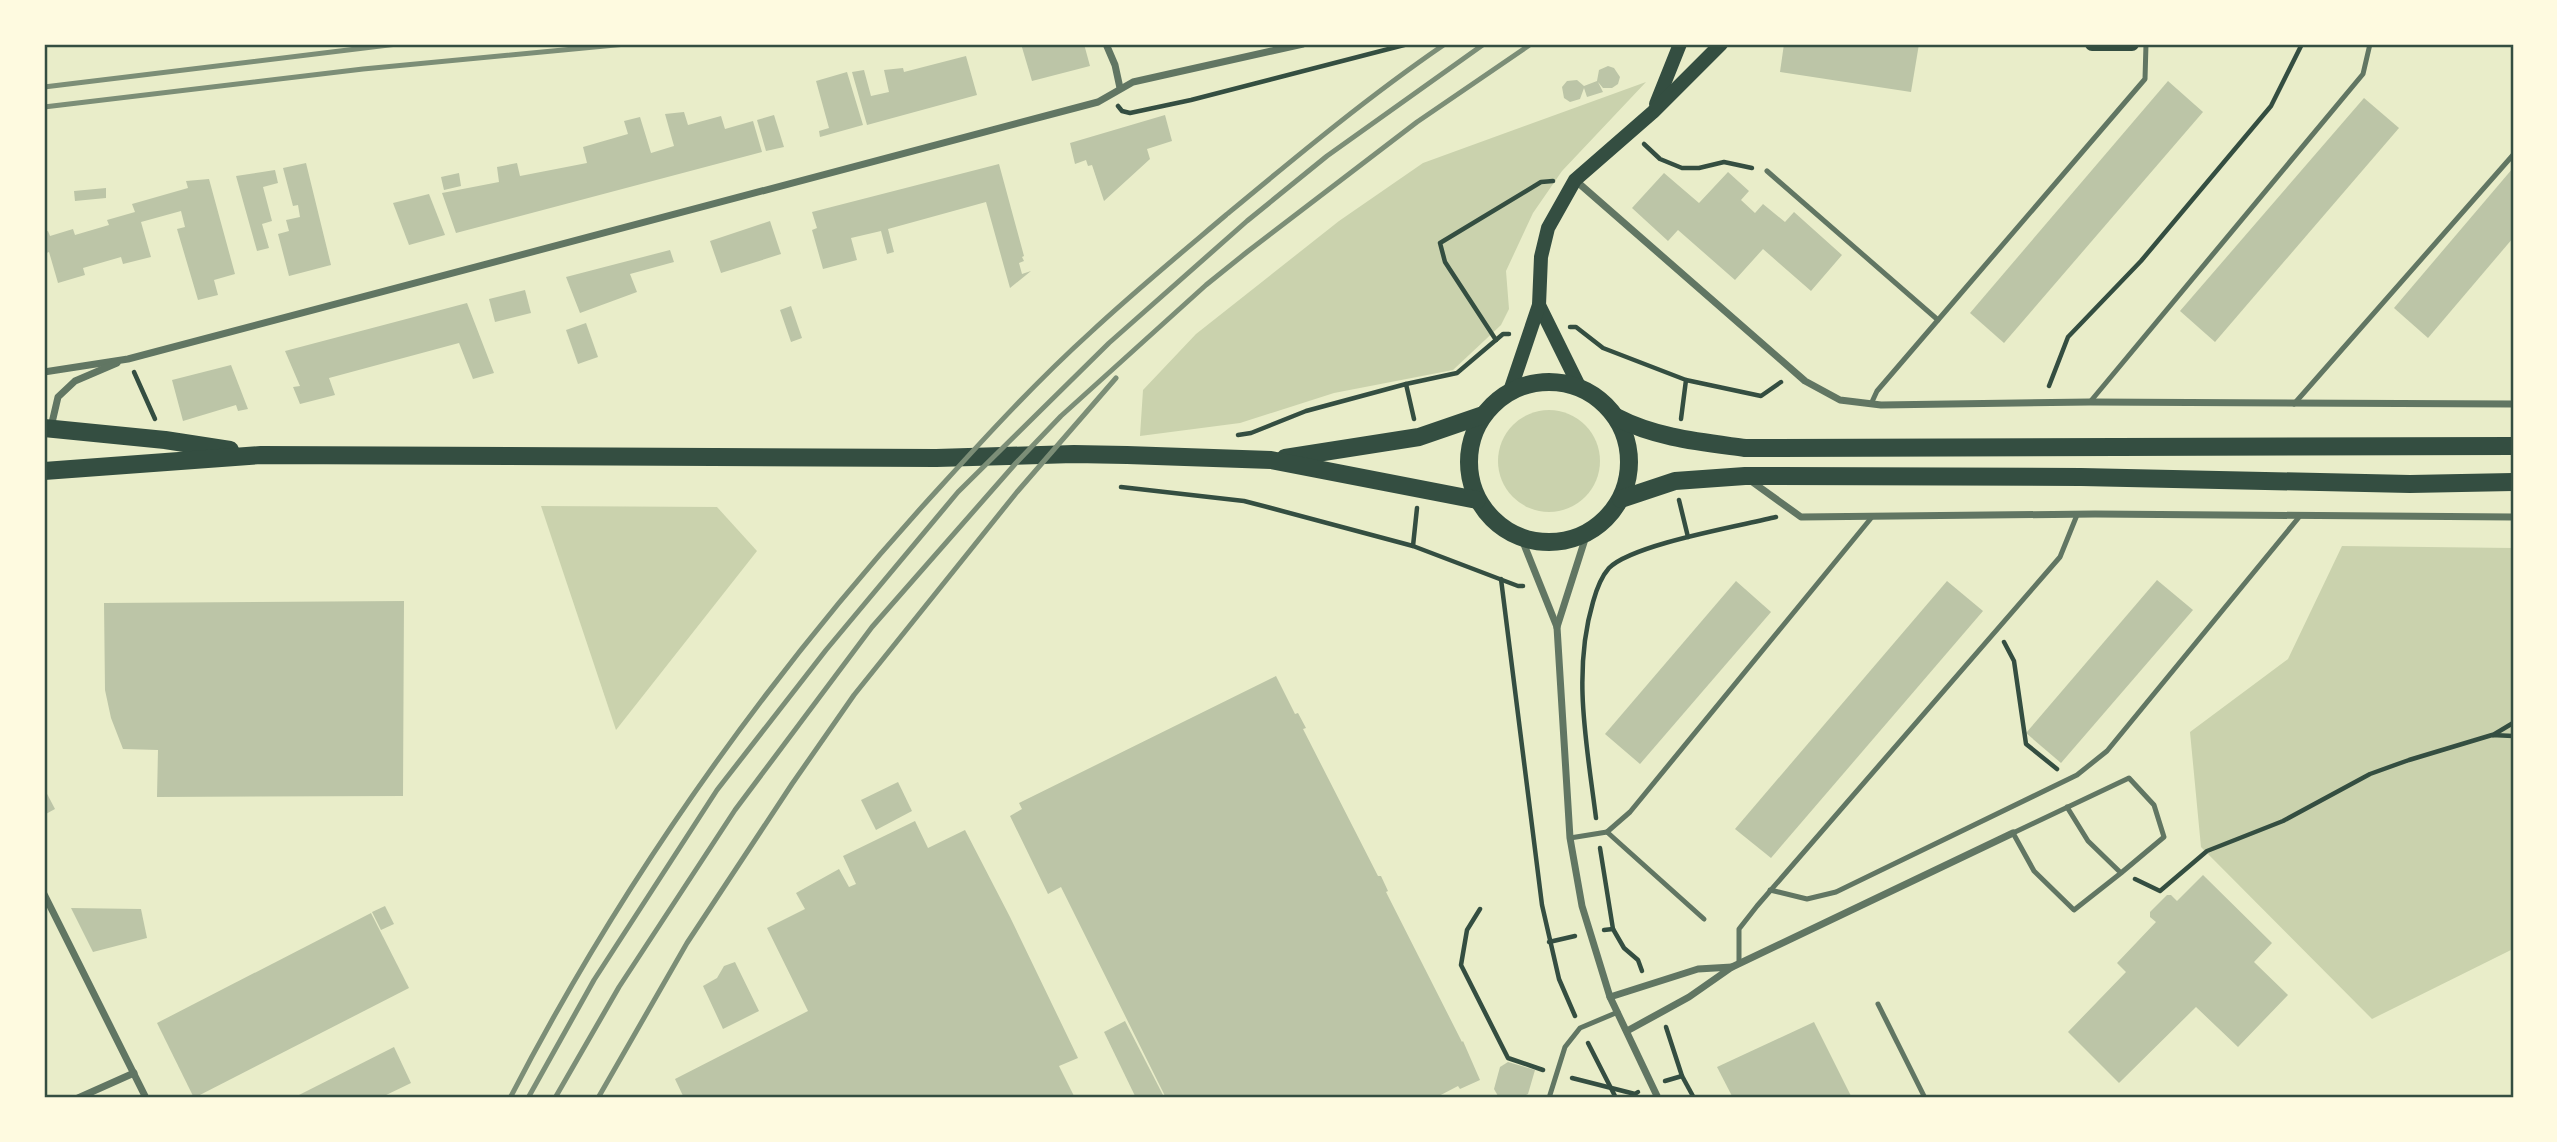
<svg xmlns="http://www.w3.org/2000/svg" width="2557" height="1142" font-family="'IBM Plex Sans',sans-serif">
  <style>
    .green { fill: #cad2ad }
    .building { fill: #bcc5a7 }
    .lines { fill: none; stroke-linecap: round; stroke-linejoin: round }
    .path { stroke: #344e41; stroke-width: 4.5 }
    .service { stroke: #617663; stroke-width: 5 }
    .minor { stroke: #617663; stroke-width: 7 }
    .secondary { stroke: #344e41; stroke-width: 14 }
    .primary { stroke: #344e41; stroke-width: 18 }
    .rail { stroke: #7c8e77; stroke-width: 5 }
    .neatline { fill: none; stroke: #344e41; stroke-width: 2.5 }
  </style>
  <rect width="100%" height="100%" fill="#e9edc9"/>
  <g class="green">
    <polygon points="1646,82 1562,171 1533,213 1506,271 1509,309 1501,325 1453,370 1334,393 1240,423 1140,436 1143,390 1196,334 1339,221 1423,163"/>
    <circle cx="1549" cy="461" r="51"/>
    <polygon points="541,506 717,507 757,551 616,730"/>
    <polygon points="2342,546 2513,548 2513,949 2372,1019 2201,847 2190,732 2288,659"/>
  </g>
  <g class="building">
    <polygon points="1021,44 1084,44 1090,66 1032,81"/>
    <polygon points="1784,44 1919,44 1911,92 1780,72"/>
    <polygon points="966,56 977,95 867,125 852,72 864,70 871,96 889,92 884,70 903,68 904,72"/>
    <polygon points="1608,66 1614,68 1620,77 1618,84 1612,88 1603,88 1598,82 1603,92 1587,97 1584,88 1580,99 1570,102 1564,98 1562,87 1567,81 1577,80 1584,86 1597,81 1599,70"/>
    <polygon points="847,72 863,125 820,137 819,131 829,128 816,81"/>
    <polygon points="2168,81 2203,112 2004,343 1970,313"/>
    <polygon points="2364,98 2399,128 2215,342 2180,311"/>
    <polygon points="684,112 688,125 721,116 725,129 753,121 762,152 456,233 442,193 499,182 497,167 517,163 520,176 587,163 583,147 628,134 624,121 640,117 651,153 674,146 665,114"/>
    <polygon points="774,115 784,147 766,151 757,120"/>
    <polygon points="1165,115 1172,141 1147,149 1150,159 1104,201 1092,165 1088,166 1086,160 1075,164 1070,143"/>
    <polygon points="306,163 331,265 289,276 278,234 289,231 286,220 300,217 298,205 293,206 283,168"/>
    <polygon points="999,164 1024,256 1022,257 1024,261 1019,263 1022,274 1031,271 1010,288 986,202 888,229 894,252 887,254 881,231 851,238 857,260 823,269 812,230 817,228 812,212"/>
    <polygon points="2513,168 2513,238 2428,338 2394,308"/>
    <polygon points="275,170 278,183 263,187 272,221 262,224 269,248 257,251 236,176"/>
    <polygon points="1728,172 1749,191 1741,200 1755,213 1763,204 1785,222 1794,212 1842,255 1811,291 1763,249 1735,280 1678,230 1668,241 1632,208 1664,173 1699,203"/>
    <polygon points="459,173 461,186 444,190 441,177"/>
    <polygon points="209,179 235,274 214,280 218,295 198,300 177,229 185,227 181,211 141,222 151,257 123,264 121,257 83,268 85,275 58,283 49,252 44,254 44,232 48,231 50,236 73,229 75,235 109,225 107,220 135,212 132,204 188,188 186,181"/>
    <polygon points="106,188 106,198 75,201 74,191"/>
    <polygon points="429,194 445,235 409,245 393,203"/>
    <polygon points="770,221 781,254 721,273 710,241"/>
    <polygon points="670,250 674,262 630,274 637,292 580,313 566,277"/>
    <polygon points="525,290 531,313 495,322 489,299"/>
    <polygon points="467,303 494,373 473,379 459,343 329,378 335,395 300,404 293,387 300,386 285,351"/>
    <polygon points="791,306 802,338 791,342 780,310"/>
    <polygon points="586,323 598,357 578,364 566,330"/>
    <polygon points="231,365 248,409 238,411 236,405 183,421 172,380"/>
    <polygon points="2157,580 2193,610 2061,763 2026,733"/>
    <polygon points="1736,581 1771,612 1640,764 1605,734"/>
    <polygon points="1947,581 1983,611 1771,858 1735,829"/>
    <polygon points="404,601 403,796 157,797 158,750 123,749 111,718 105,690 104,603"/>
    <polygon points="1276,676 1295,714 1298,713 1306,728 1303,729 1378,876 1381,876 1388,891 1386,892 1462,1042 1463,1041 1480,1080 1460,1089 1458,1086 1435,1098 1166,1098 1061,887 1048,894 1010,816 1022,809 1019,803"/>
    <polygon points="898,782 912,811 876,830 861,800"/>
    <polygon points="44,788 55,809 44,815"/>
    <polygon points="915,821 928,848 965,830 1010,917 1078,1058 1059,1066 1075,1098 684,1098 675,1079 808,1011 767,928 805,909 796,893 839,869 849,887 856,884 843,856"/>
    <polygon points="2203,875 2272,943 2254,962 2288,995 2238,1047 2196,1007 2119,1083 2068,1032 2126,972 2117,963 2156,922 2150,917 2150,912 2167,895 2171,895 2177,901"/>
    <polygon points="385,906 394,924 381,930 372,912"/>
    <polygon points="71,908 141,909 147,938 93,952"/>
    <polygon points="371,913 409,988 194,1098 157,1023"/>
    <polygon points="735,962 759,1011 723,1029 703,986 717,978 724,966"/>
    <polygon points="1125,1021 1164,1097 1161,1098 1136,1098 1104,1032"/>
    <polygon points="1814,1022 1852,1098 1733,1098 1717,1067"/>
    <polygon points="394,1047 411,1083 380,1098 293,1098"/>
    <polygon points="1508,1062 1535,1070 1528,1094 1520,1098 1498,1096 1494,1089 1500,1067"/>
  </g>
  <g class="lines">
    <g class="path">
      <polyline points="1118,106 1122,111 1130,113 1191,100 1408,44"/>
      <polyline points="1644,144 1660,159 1682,168 1699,168 1724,162 1752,168"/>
      <polyline points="1570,327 1576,327 1603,348 1686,380 1681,419"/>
      <polyline points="1496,340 1445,262 1440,243 1541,182 1553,181"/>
      <polyline points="134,372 155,419"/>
      <polyline points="1686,380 1761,396 1781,382"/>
      <polyline points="1406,384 1457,373 1503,334 1509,334"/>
      <polyline points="2049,386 2068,337 2141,261 2271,106 2302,44"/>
      <polyline points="1238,435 1251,433 1306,411 1406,384 1414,419"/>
      <polyline points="1121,487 1244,501 1271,508 1413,546 1518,586 1523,586"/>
      <polyline points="1679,500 1688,537"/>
      <polyline points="1413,546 1417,508"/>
      <polyline points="1501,579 1542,905 1559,979 1575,1016"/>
      <polyline points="2004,642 2014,661 2026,744 2057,769"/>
      <polyline points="2493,735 2513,723"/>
      <path d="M 1596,818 C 1587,746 1572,673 1593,602 C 1596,591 1601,577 1609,568 C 1633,544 1740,526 1776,517"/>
      <polyline points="1600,848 1613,929"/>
      <polyline points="2135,879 2160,891 2207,851 2283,821 2370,774 2409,760 2492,735 2513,736"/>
      <polyline points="1480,909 1467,930 1461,965 1508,1058 1543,1070"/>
      <polyline points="1604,930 1613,929 1624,948 1638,960 1642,971"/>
      <polyline points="1549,942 1575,936"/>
      <polyline points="1588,1043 1616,1098"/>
      <polyline points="1682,1076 1694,1098"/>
      <polyline points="1572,1078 1635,1094 1638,1092"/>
      <polyline points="1665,1081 1682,1076 1666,1027"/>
      <polyline points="1473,1098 1476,1098"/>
    </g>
    <g class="service">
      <polyline points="1767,171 1938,320 2145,79 2146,44"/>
      <polyline points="2090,402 2363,74 2370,44"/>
      <polyline points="1871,404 1877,391 1938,320"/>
      <polyline points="2294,404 2513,155"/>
      <polyline points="2067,807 2088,841 2121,873 2164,837 2154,805 2129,778 2013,833 2034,871 2074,910 2121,873"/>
      <polyline points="1607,832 1630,812 1872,517"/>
      <polyline points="1570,838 1607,832 1704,919"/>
      <polyline points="1770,890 1807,899 1836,892 2077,775 2107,751 2300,516"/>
      <polyline points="1739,963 1739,929 1757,906 2060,557 2077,515"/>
      <polyline points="1878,1004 1925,1098"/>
      <polyline points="1549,1098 1565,1047 1580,1028 1618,1012"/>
    </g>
    <g class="minor">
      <polyline points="1106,44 1115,65 1120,88"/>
      <polyline points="1575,180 1805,381 1840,400 1881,405 2090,402 2513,404"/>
      <polyline points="44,372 128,359 1098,102 1133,82 1303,44"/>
      <polyline points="51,427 58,397 75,381 117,363"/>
      <polyline points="1751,481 1801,517 2095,514 2513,517"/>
      <polyline points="1521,537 1557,627 1570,838 1582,906 1610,997 1658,1098"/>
      <polyline points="1557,627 1587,533"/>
      <polyline points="44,894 146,1098"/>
      <polyline points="1732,967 2013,833"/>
      <polyline points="1610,997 1698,969 1732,967 1689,997 1627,1031"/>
      <polyline points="78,1098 134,1073"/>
    </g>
    <g class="secondary">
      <polyline points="2092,44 2132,44"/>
      <polyline points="1656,104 1680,44"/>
      <polyline points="1539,305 1579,386"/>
      <polyline points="1510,391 1539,305 1541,257 1548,228 1575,180 1653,112 1721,44"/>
    </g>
    <g class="primary">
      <circle cx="1549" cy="462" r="80"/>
      <path d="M 1616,417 C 1656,438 1701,442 1745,448 L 2513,446"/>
      <polyline points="44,428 165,440 230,450"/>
      <polyline points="1285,458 1419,437 1483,415"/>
      <polyline points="44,471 261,455 936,458 1074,454 1127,455 1271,460 1477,500"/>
      <polyline points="1621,499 1675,481 1745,476 2081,477 2410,484 2513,482"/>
    </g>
    <g class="rail">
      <polyline points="44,87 397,44"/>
      <polyline points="44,107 363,69 626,44"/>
      <path d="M 510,1098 C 625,876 772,670 941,486 C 989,433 1038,380 1091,332 C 1134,292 1180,254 1226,215 C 1297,156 1369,96 1445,44"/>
      <polyline points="528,1098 594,980 717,790 826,650 958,492 1109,343 1247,221 1327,156 1484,44"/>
      <polyline points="555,1098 619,987 735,810 872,627 1016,463 1061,416 1206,285 1247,252 1417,122 1531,44"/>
      <polyline points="598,1098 687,943 792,784 854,695 1017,492 1116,378"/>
    </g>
  </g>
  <rect width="2557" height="1142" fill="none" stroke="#fefae0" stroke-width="91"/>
  <rect x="46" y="46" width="2466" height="1050" class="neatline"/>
</svg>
